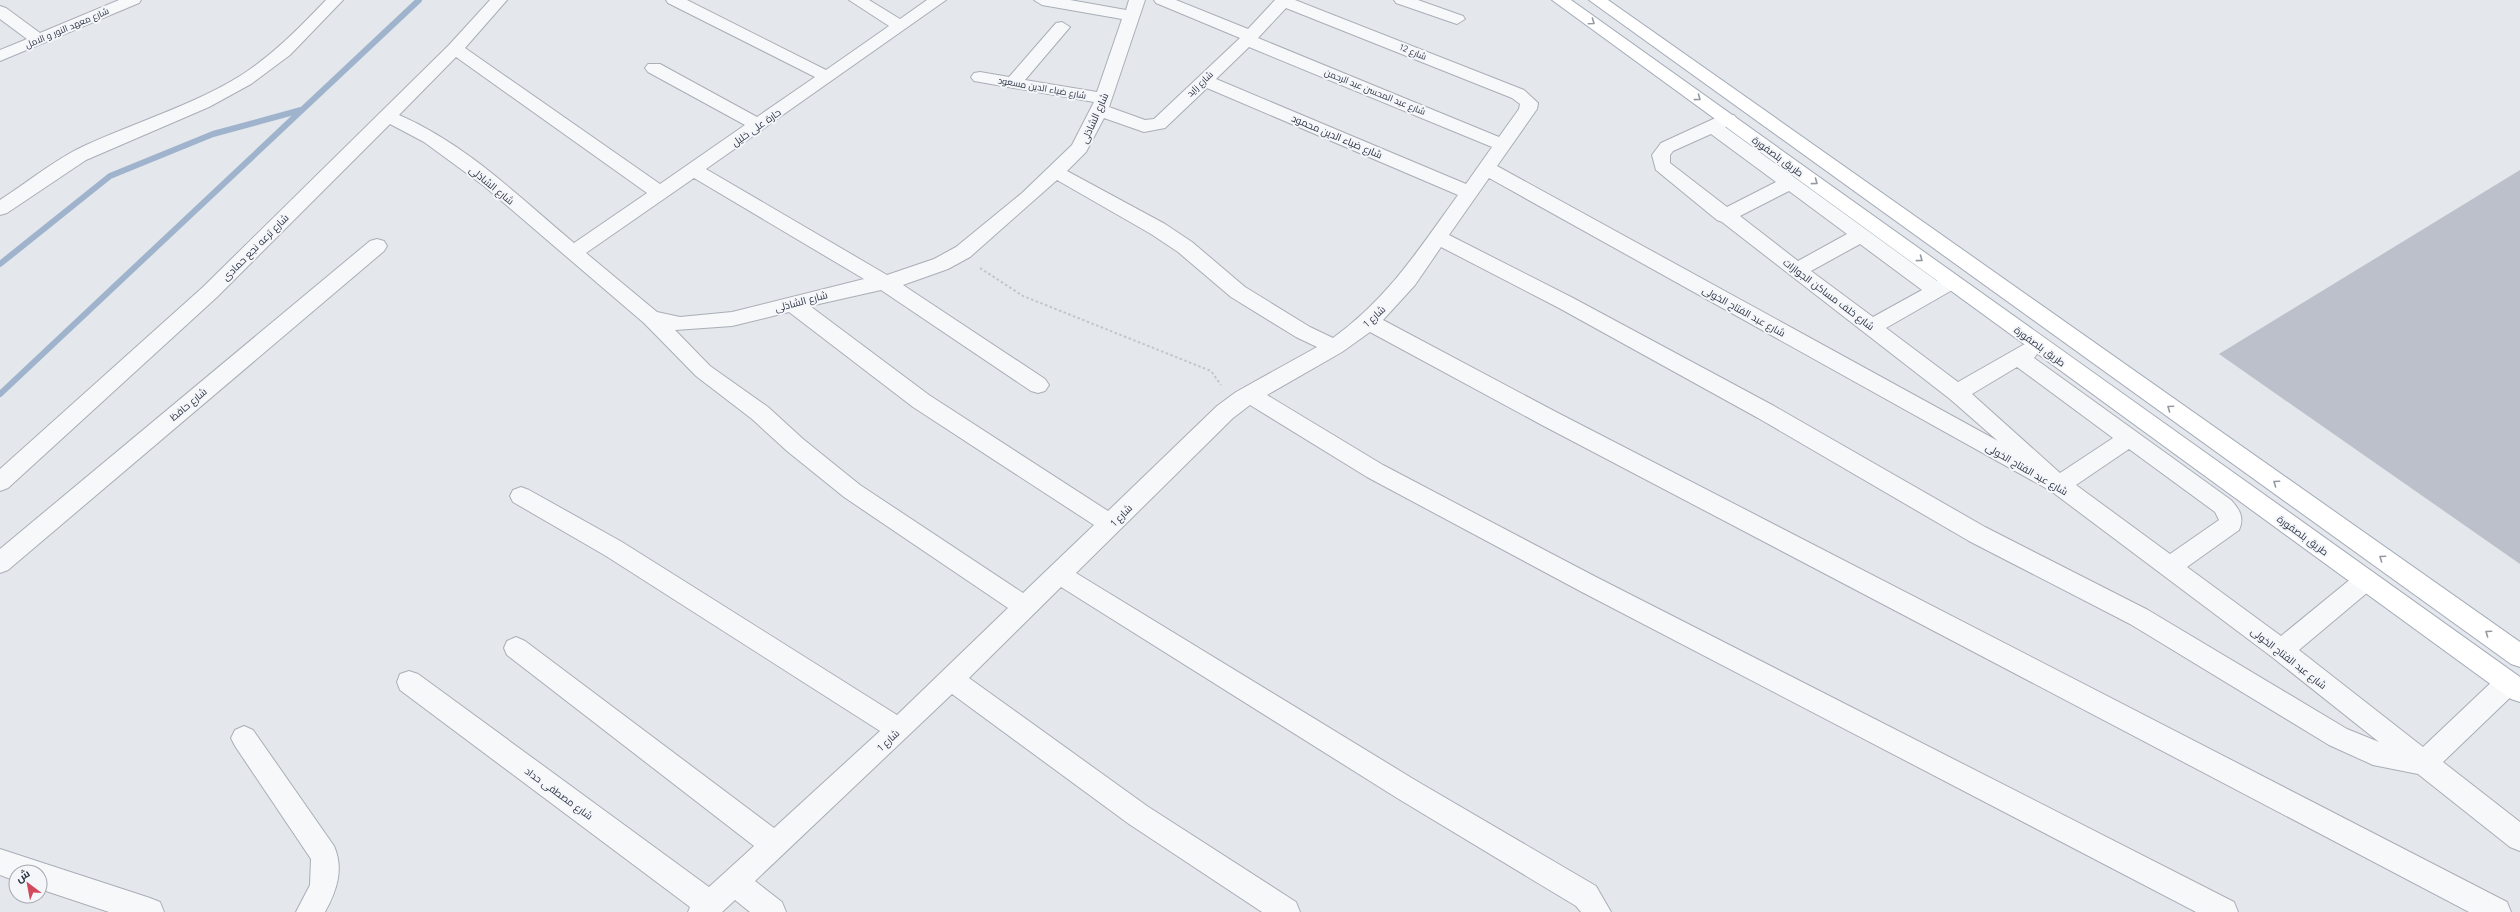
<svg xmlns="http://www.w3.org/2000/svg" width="2520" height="912" font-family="Quicksand,Cairo,sans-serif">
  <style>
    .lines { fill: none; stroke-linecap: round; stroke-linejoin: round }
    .stream { stroke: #9fb4cc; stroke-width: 6 }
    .building { fill: #bbc0ca }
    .minor-casing { stroke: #a9aeb7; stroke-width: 2 }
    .major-casing { stroke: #a3abb8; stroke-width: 2 }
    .path { stroke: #c2c5cb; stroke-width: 2; stroke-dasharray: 2.5 2.5; stroke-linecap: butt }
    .minor { fill: #f7f8fa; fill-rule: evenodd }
    .major { fill: #fff; fill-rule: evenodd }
    .oneway { stroke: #959aa2 }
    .labels { text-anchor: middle; stroke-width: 4; stroke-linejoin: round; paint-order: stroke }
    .far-street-label { font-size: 9px; fill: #2b3445; stroke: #f4f6f9 }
    .street-label { font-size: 10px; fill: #2b3445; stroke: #f4f6f9 }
  </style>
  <rect width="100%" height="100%" fill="#e4e7ec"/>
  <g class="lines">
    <g class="stream">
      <polyline points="0,264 110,176 213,134 301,110"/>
      <polyline points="0,394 419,0"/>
    </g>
  </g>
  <polygon class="building" points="2520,170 2520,564 2219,354"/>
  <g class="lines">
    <defs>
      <g id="minor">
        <polygon points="119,0 141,0 139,3 0,61 0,50 27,39 0,19 0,6 6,8 40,33"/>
        <path d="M 326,0 L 343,0 L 290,55 L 251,84 L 209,107 L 86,160 L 7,213 L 0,215 L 0,200 C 28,182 54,160 84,146 C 136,122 191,106 240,76 C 273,55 299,28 326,0 Z"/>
        <path d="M 490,0 L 507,0 L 465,48 L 660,184 L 745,125 L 648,72 L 645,68 L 648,64 L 660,64 L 757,117 L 815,77 L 668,3 L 666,0 L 687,0 L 826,70 L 889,26 L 849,0 L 869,0 L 900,19 L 927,0 L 946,0 L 706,169 L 887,275 L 934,259 L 956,247 L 1022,193 L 1072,145 L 1094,102 L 980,82 L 974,81 L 971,77 L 974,73 L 980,72 L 1009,77 L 1056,23 L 1062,22 L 1070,27 L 1025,80 L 1097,92 L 1122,19 L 1042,5 L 1034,0 L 1070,0 L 1126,10 L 1129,0 L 1145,0 L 1109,107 L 1145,120 L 1154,119 L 1240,38 L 1156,3 L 1154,0 L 1176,0 L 1248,29 L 1275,0 L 1295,0 L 1524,90 L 1538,103 L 1537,109 L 1497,166 L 1998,441 L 1950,399 L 1722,222 L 1717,220 L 1656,170 L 1652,155 L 1661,143 L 1722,115 L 1734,115 L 1737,119 L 1725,127 L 1937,281 L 1947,277 L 1954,279 L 1957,284 L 1954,289 L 1886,328 L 1958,382 L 2023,345 L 2030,342 L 2037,345 L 2040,350 L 2034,358 L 2231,500 C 2239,509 2245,517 2239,530 L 2187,567 L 2281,636 L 2358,573 L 2366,570 L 2374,573 L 2378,580 L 2374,587 L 2299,650 L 2423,747 L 2499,675 L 2508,672 L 2517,675 L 2520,682 L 2517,691 L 2443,762 L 2520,822 L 2520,851 L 2510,847 L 2418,774 L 2373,765 L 2329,745 L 2130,624 L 1969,541 L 1758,418 L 1559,308 L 1441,247 L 1415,285 L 1383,320 L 1556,412 L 2507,902 L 2511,912 L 2469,912 L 1540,424 L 1370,332 L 1342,352 L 1267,395 L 1383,465 L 1596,577 L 2234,902 L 2238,912 L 2196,912 L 1580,591 L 1367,477 L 1250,405 L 1233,418 L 1076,573 L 1415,780 L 1596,886 L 1611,912 L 1581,912 L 1576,906 L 1397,798 L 1061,587 L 969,678 L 1147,806 L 1296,902 L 1300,912 L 1262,912 L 1129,824 L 952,694 L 755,881 L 782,902 L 786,912 L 750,912 L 735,900 L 722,912 L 688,912 L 690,907 L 400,690 L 397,682 L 400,674 L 409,671 L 418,674 L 709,887 L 754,846 L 507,655 L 504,648 L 507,641 L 516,637 L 525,641 L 774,828 L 880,731 L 606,556 L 513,502 L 510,496 L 513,490 L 521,487 L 529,490 L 622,542 L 897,715 L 1008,608 L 844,497 L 787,451 L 752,419 L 696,376 L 644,323 L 484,186 L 424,142 L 390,124 L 217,297 L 8,488 L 0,491 L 0,469 L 203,287 L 449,45 ZM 1286,8 L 1512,98 L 1520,104 L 1519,109 L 1499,137 L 1258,38 ZM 1249,47 L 1492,147 L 1466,184 L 1216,79 ZM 456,57 L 647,193 L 574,243 C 518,196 466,144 399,115 ZM 1207,88 L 1458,195 C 1419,249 1389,297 1333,338 L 1310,327 L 1245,287 L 1192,242 L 1165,224 L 1067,171 L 1086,152 L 1104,118 L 1144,132 L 1165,128 ZM 1711,134 L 1776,182 L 1727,207 L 1670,163 L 1670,155 L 1673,151 ZM 694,178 L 864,279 L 732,312 L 680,317 L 657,312 L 586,253 ZM 1489,178 L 2051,491 L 2272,657 L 2379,742 L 2347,729 L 2148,610 L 1985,527 L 1774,406 L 1573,298 L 1449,235 ZM 1057,180 L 1151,234 L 1178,252 L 1231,297 L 1296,337 L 1317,347 L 1236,392 L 1217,406 L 1108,511 L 929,395 L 810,306 L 881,290 L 1031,391 L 1038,393 L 1045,391 L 1049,385 L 1045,379 L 903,285 L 948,269 L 970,257 ZM 1789,191 L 1847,234 L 1798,261 L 1740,216 ZM 1860,244 L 1922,290 L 1873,317 L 1811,271 ZM 789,312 L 913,407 L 1094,525 L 1023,593 L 860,485 L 803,439 L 768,407 L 710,366 L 675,330 L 732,326 ZM 2017,367 L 2113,438 L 2060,473 L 1972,394 ZM 2129,449 L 2215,512 L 2219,520 L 2170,554 L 2076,485 Z"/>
        <polygon points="1394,0 1418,0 1463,16 1465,19 1457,24 1451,22 1396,3"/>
        <polygon points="377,239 384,241 387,246 384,251 8,570 0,573 0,549 370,241"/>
        <path d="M 244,726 L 253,730 L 334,846 C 344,869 337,890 325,912 L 296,912 L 310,885 L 311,859 L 235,746 L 231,738 L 235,730 Z"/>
        <polygon points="0,849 150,898 160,902 164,912 109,912 40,889 40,872 16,872 16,881 0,875"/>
      </g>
      <g id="major">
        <polygon points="1552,0 1571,0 2520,677 2520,702 2511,699"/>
        <polygon points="1589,0 1608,0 2520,642 2520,667 2511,664"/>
      </g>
    </defs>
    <use href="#minor" class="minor-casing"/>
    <use href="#major" class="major-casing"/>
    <polyline class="path" points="980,268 1023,296 1211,371 1221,385"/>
    <use href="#minor" class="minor"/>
    <use href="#major" class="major"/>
  </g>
  <defs><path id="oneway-chevron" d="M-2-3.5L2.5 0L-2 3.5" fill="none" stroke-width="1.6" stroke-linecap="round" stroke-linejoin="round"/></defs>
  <g class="oneway">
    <use href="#oneway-chevron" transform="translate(1592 22) rotate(35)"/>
    <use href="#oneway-chevron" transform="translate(1698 98) rotate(36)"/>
    <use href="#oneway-chevron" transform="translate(1815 182) rotate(36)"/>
    <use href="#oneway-chevron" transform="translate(1920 259) rotate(36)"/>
    <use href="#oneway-chevron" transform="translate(2170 408) rotate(-145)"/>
    <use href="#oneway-chevron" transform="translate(2276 483) rotate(-145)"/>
    <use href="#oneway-chevron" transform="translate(2382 558) rotate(-145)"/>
    <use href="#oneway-chevron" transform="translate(2488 633) rotate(-145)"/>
  </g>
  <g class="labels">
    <g class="far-street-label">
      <text transform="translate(67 28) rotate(-23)" y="3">شارع معهد النور و الامل</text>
      <text transform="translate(1413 52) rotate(22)" y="3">شارع 12</text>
      <text transform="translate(1200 84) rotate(-44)" y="3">شارع زايد</text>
      <text transform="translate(1042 88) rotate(10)" y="3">شارع ضياء الدين مسعود</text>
      <text transform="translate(1375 92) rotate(22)" y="3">شارع عبد المحسن عبد الرحمن</text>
    </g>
    <g class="street-label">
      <text transform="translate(1094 118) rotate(-66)" y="4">شارع الشاذلى</text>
      <text transform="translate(756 127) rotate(-35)" y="4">حارة على خليل</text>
      <text transform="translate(1337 136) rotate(23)" y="4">شارع ضياء الدين محمود</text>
      <text transform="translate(1778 156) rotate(36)" y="4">طريق بلصفورة</text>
      <text transform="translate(492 185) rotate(39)" y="4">شارع الشاذلى</text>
      <text transform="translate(255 247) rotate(-45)" y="4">شارع ترعه نجع حمادى</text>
      <text transform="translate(1829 294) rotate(37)" y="4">شارع خلف مساكن الجوازات</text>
      <text transform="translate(801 301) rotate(-15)" y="4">شارع الشاذلى</text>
      <text transform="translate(1744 311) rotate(29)" y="4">شارع عبد الفتاح الخولى</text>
      <text transform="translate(1374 316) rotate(-43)" y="4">شارع 1</text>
      <text transform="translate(2040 346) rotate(36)" y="4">طريق بلصفورة</text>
      <text transform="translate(188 404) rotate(-40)" y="4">شارع حافظ</text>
      <text transform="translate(2027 469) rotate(30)" y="4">شارع عبد الفتاح الخولى</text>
      <text transform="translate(1121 515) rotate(-45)" y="4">شارع 1</text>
      <text transform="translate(2303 535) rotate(36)" y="4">طريق بلصفورة</text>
      <text transform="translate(2289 658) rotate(38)" y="4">شارع عبد الفتاح الخولى</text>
      <text transform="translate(888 740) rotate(-43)" y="4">شارع 1</text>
      <text transform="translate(559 793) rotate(36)" y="4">شارع مصطفى حداد</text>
    </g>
  </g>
  <g transform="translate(28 884) rotate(328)"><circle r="19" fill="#f4f6f9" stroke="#a4a8b1"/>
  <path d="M0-3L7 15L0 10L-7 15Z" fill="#d1495b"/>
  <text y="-6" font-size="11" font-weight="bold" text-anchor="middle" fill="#2b3445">ش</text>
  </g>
</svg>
